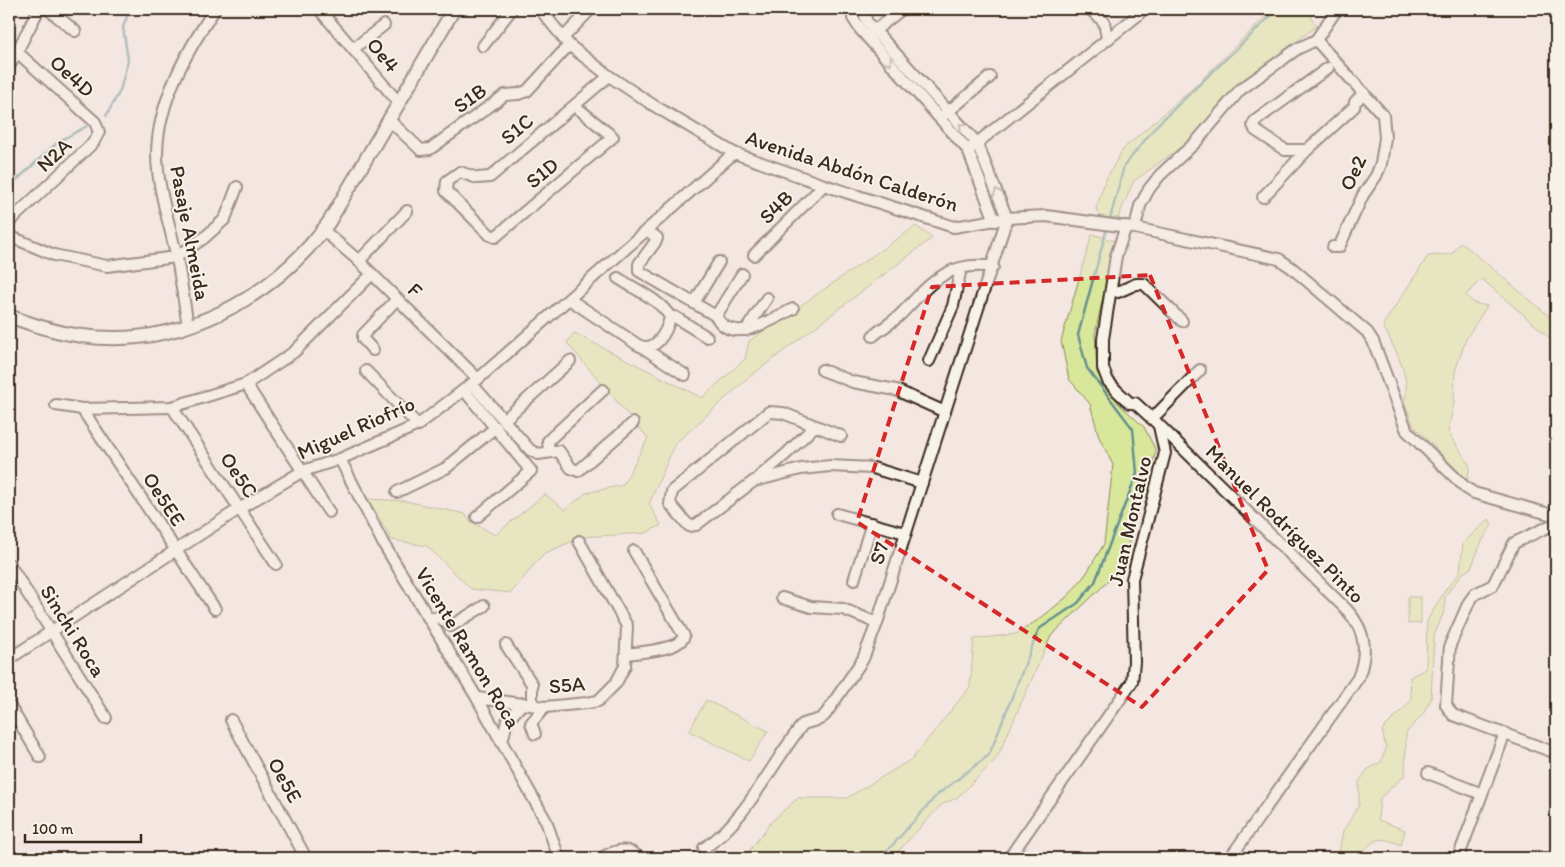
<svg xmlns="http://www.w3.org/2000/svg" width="1565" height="867" font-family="Itim,sans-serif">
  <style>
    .green { fill: #d8e79a; stroke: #8a885c }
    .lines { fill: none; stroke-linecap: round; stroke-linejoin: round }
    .stream { stroke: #66908f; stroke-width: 2.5 }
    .minor-casing { stroke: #3b2a1e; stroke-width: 14 }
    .major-casing { stroke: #3b2a1e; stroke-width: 16 }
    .minor { stroke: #f7f3e8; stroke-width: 10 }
    .major { stroke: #f7f3e8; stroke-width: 12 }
    .oneway { stroke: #998e83 }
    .marked { fill: none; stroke: #d62828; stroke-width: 4; stroke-dasharray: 10 6; stroke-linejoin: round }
    .labels { text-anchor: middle; stroke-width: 4; stroke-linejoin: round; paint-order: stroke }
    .street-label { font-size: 21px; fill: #3b2a1e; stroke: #f7f3e8 }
  </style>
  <rect width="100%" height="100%" fill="#f4e6e1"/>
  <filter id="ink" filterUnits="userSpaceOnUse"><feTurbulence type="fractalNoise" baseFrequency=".02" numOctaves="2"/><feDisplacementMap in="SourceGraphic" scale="10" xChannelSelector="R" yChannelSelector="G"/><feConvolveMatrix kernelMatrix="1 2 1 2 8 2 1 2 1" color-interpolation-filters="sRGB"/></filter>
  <g filter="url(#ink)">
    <g class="green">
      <polygon points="1273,9 1312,9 1311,18 1317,26 1240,83 1190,140 1133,182 1118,218 1100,217 1096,209 1105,181 1123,149 1193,88"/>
      <polygon points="916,226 932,238 748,378 675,444 649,504 661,525 646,533 582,537 543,554 511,593 471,589 427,546 392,540 368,499 405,501 465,514 470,521 495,535 545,494 565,510 586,493 623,485 648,438 567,343 574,333 702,398 745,359 749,341"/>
      <polygon points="1092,234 1115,241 1095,334 1097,373 1118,403 1144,427 1156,451 1121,569 1051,636 997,758 958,797 941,805 892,858 744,858 772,821 798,798 847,798 912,759 970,687 974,639 1016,634 1041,618 1069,595 1086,574 1104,544 1113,465 1099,437 1090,404 1069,379 1061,341"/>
      <path d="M 1461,242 L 1556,322 L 1556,343 L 1482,279 L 1466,295 L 1474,303 L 1487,306 L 1466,339 L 1455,371 L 1454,402 L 1448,432 L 1470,466 L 1467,480 L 1414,426 L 1404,402 C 1413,378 1393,347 1383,325 L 1428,256 L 1452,254 Z"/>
      <path d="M 1489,519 L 1492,525 L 1482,541 L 1471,568 L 1463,573 L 1445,596 L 1445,609 L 1434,636 L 1431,699 L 1423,714 L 1406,733 L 1405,775 L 1380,798 L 1378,820 L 1405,830 L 1401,845 C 1375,834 1375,840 1357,858 L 1338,858 L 1343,831 L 1359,805 L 1359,782 L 1367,770 L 1381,762 L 1386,748 L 1382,730 L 1411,701 L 1410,677 L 1426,669 L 1427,621 L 1446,589 L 1460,572 L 1463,543 Z"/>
      <polygon points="1408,597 1421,597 1421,623 1408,624"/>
      <polygon points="706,700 768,731 749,761 689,731"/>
    </g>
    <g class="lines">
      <g class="stream">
        <polyline points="106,116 120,91 128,60 123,27 130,9"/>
        <polyline points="9,187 58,142 87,126"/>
        <polyline points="1109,223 1124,166 1157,125 1278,9"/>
        <polyline points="878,858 889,849 937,795 989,755 1039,629 1078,603 1095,582 1137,473 1133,429 1087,368 1078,335 1107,228"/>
      </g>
      <defs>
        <g id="minor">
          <polyline points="48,9 75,31"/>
          <polyline points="319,9 399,103"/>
          <polyline points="540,9 569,45 609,76 653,105 734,153 824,185 954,227 1007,218 1046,216 1135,228 1279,259 1292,268 1367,332 1373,341 1407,431 1466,488 1474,493 1556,516"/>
          <polyline points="853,9 853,18 860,29 968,150 995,221"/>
          <polyline points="863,9 867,22 977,143 1007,218"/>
          <polyline points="1090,9 1104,22 1107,38"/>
          <polyline points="869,35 902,9"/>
          <polyline points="563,38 591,9"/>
          <polyline points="1316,40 1383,115 1385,138 1381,164 1376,176 1363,195 1339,247 1333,247"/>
          <polyline points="483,46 512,9"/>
          <polyline points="353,49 384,25"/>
          <polyline points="9,67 39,9"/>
          <polyline points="1328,68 1255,121 1253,125 1255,130 1285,150 1307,150 1354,107 1355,102 1364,93"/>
          <polyline points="575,106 613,137 500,233 495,237 490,235 446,191 447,181 460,172 477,178 490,177 609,76"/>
          <polyline points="944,115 990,77"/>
          <polyline points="389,120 421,150 430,149 505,95 518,94 527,91 569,45"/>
          <polyline points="972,147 1138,15 1142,9"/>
          <polyline points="1263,197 1307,150"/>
          <polyline points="9,222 93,143 99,132 95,122 17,52"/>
          <path d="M 1126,226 L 1116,256 L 1103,339 L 1103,368 L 1108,381 L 1117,391 L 1130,403 L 1135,403 L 1159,425 L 1347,610 C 1366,631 1368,652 1358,678 L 1230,858"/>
          <polyline points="1135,228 1140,206 1149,189 1160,175 1196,142 1240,90 1297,49 1316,40 1337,9"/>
          <polyline points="323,230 359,261 478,379"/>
          <polyline points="647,230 657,238 656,241 639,264 639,271 716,316"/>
          <polyline points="9,236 54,255 107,266 176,257 204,238 225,219 237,187"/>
          <polyline points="754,255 824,185"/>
          <polyline points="359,261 407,211"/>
          <path d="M 742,274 L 716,316 C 732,347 772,319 793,309"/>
          <polyline points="1118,292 1136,284 1144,284 1182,321"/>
          <path d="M 569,299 L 638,345 C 655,354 667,332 670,317 C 661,300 634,289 618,278"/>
          <polyline points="694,303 719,262"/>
          <polyline points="670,317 675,317 707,337"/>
          <path d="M 188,326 C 184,302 181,278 176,254 C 169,221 157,187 157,153 C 158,101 187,51 215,9"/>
          <polyline points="746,330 767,298"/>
          <path d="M 873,336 C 882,328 893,322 901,314 C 929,285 947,260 993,267"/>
          <polyline points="645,349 685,375"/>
          <polyline points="373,350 363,339 363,335 397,299"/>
          <polyline points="929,361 953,306 961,268"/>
          <polyline points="822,370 853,382 896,390 945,412"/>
          <polyline points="366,371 418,425"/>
          <polyline points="246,384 329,512"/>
          <polyline points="472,384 530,450 538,454 559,451 571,468 578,471 633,423"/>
          <polyline points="464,390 531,471 477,517"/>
          <polyline points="56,405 82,409 172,407 246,384 294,352 372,274"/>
          <polyline points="172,407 276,564"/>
          <polyline points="82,409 215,609"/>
          <polyline points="1152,419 1200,370"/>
          <polyline points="504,420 570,361"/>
          <polyline points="841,436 783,413 769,412 672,491 670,504 689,526 696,525 754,481 801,469 830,466 873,468 922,483"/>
          <polyline points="549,451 548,441 552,437 603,390"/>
          <polyline points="340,459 383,543 477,698 546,821 559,858"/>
          <polyline points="759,477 785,455 815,426"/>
          <polyline points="397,492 446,468 496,427"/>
          <polyline points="837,514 905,533"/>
          <polyline points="1556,523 1514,543 1493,585 1475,594 1469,602 1450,645 1446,705 1453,715 1556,753"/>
          <polyline points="9,564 106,718"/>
          <polyline points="854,580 872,523"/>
          <polyline points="782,598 811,607 843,609 877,623"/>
          <polyline points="429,619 439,617 451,626 484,606"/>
          <polyline points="506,645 532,684 532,704"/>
          <path d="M 627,654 C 640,652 680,650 684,636 L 634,551"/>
          <polyline points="9,659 239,509 303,471 340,459 418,425 478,379 734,153"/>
          <polyline points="477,698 545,707 587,703 598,701 616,683 625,666 627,626 579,541"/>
          <polyline points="9,705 40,757"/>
          <polyline points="231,720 306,858"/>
          <polyline points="535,734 531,723 545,707"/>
          <polyline points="502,742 507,721 523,703"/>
          <polyline points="1428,773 1482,794"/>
          <path d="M 704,848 C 744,824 773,761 803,724 L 820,719 L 825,715 L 863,659 L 877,623 L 1007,218"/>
          <path d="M 601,858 C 616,850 627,846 640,858"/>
          <polyline points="1009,858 1132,682 1134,662 1132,579 1165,453 1159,426"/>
          <polyline points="1458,858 1505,733"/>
        </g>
        <path id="major" d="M 9,316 C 33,325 57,333 82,336 C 179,349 273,299 329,222 L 454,9"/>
      </defs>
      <use href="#minor" class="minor-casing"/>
      <use href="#major" class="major-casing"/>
      <use href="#minor" class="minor"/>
      <use href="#major" class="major"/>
    </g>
    <defs><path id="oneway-chevron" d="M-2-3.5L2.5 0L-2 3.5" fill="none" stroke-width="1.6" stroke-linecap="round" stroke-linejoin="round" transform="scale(1.25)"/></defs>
    <g class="oneway">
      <use href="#oneway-chevron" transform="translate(889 62) rotate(48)"/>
      <use href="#oneway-chevron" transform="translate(962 126) rotate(-132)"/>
      <use href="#oneway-chevron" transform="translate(997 192) rotate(-112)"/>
    </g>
  </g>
  <path d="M0 0H1565V867H0ZM 1150,275 L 1268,570 L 1142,707 L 857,522 L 932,287 Z" fill="#f4e6e1" fill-opacity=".55" fill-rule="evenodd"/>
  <path class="marked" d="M 1150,275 L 1268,570 L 1142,707 L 857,522 L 932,287 Z"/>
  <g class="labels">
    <g class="street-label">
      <text transform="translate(383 55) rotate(50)" y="7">Oe4</text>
      <text transform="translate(72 76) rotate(42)" y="7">Oe4D</text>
      <text transform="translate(470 98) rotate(-36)" y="7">S1B</text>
      <text transform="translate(517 129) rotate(-40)" y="7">S1C</text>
      <text transform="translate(54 155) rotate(-43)" y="7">N2A</text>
      <text transform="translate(852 171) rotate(18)" y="7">Avenida Abdón Calderón</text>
      <text transform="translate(542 173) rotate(-40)" y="7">S1D</text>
      <text transform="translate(1353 173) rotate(-65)" y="7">Oe2</text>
      <text transform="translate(776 207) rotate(-45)" y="7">S4B</text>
      <text transform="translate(190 233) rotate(79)" y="7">Pasaje Almeida</text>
      <text transform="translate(415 290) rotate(45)" y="7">F</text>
      <text transform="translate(356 428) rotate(-24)" y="7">Miguel Riofrío</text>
      <text transform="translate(239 475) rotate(56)" y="7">Oe5C</text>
      <text transform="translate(164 499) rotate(57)" y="7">Oe5EE</text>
      <text transform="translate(1130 521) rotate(-77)" y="7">Juan Montalvo</text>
      <text transform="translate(1285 524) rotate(45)" y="7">Manuel Rodríguez Pinto</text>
      <text transform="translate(879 553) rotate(-73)" y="7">S7</text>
      <text transform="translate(73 631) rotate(58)" y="7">Sinchi Roca</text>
      <text transform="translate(468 648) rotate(59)" y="7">Vicente Ramon Roca</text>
      <text transform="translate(567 685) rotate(-5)" y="7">S5A</text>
      <text transform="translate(285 780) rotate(61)" y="7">Oe5E</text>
    </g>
  </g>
  <rect width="1565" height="867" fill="none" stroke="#f7f3e8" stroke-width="30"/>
  <rect x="15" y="15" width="1535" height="837" fill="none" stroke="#3b2a1e" stroke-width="2" filter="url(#ink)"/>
  <path d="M25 834v8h116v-8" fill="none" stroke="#3b2a1e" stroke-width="2.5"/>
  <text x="32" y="834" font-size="15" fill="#3b2a1e" stroke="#f7f3e8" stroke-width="4" paint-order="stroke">100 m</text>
</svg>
